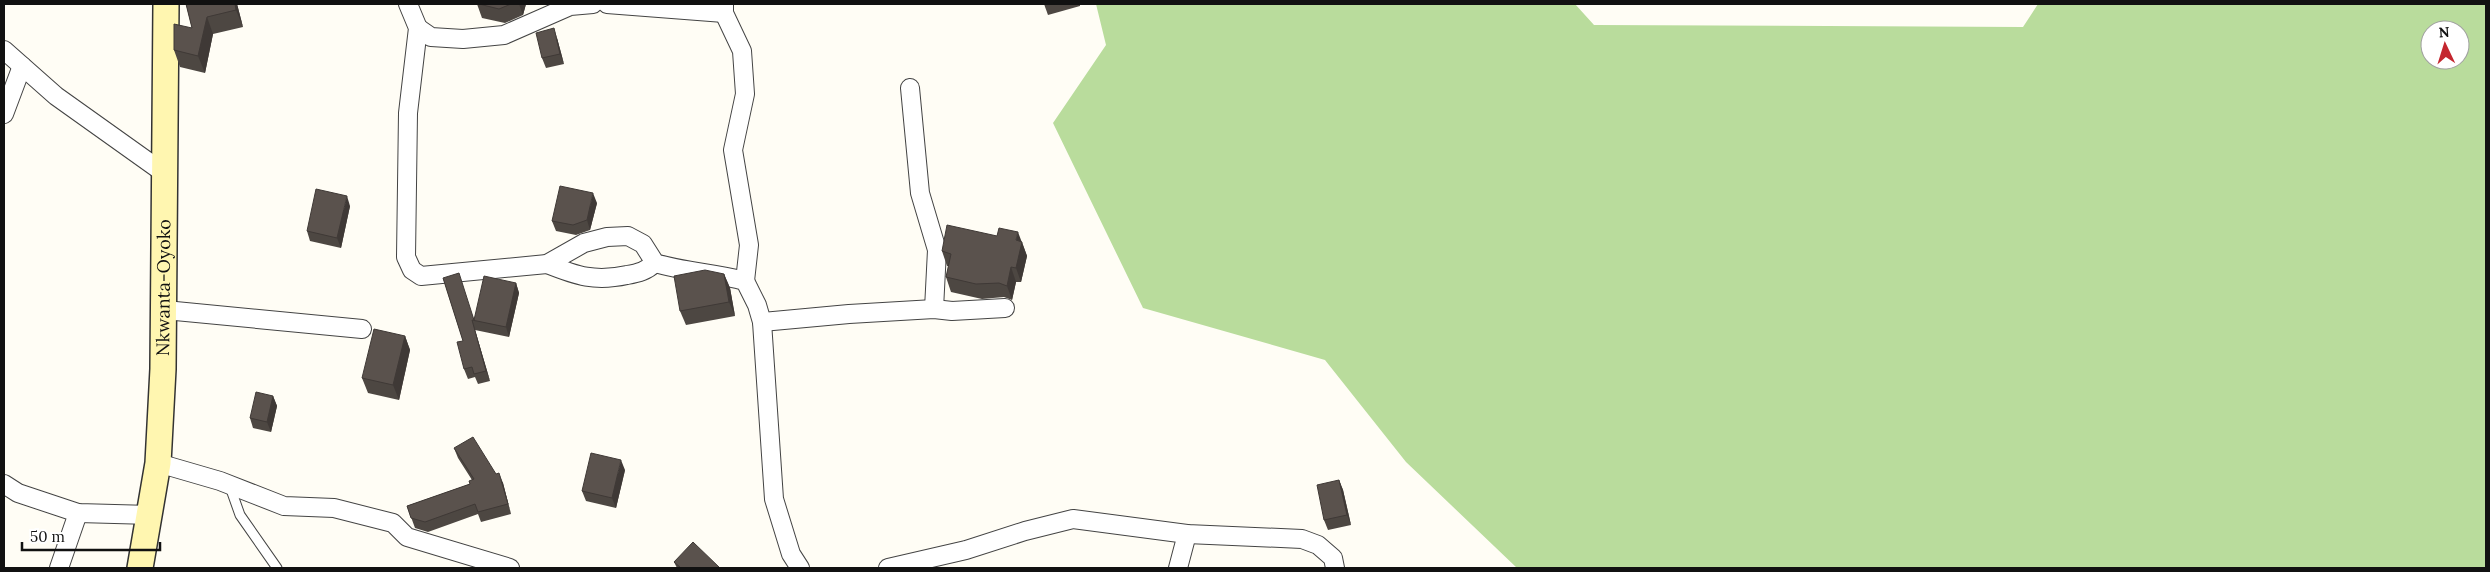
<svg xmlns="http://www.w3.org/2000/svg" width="2490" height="572" font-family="Lora,serif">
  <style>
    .forest { fill: #b9dc9c; fill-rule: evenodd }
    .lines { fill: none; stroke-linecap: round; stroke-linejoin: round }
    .lane-casing { stroke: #444; stroke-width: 11 }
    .street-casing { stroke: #444; stroke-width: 20 }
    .secondary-casing { stroke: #333; stroke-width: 28 }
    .lane { stroke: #fff; stroke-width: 9 }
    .street { stroke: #fff; stroke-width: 18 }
    .secondary { stroke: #fff6b0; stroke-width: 25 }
    .wall { fill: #4d4742 }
    .shaded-wall { fill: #3f3936 }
    .building { fill: #5a524d; stroke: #3f3936 }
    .labels { text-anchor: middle; stroke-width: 5; stroke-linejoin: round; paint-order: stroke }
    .street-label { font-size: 18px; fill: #111; stroke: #fff }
  </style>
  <rect width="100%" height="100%" fill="#fffdf5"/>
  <path class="forest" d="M 1096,4 L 1575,4 L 1594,25 L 2023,27 L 2038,4 L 2486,4 L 2486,568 L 1517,568 L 1406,462 L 1325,360 L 1143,308 L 1053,123 L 1106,45 ZM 2430,30 L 2460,30 L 2460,60 L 2430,60 Z"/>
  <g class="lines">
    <defs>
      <polyline id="lane" points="229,484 240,515 277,568"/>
      <g id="street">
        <path d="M 408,4 L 418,28 L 408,113 L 406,257 L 412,270 L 421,276 L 547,264 L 584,243 L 607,237 L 628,236 L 643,244 L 655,263 C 685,272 715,273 745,281 L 757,305 L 762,322 L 774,499 L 791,554 L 800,568"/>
        <polyline points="607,4 724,13"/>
        <polyline points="724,4 724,13 742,51 745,94 733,150 749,245 745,281"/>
        <polyline points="418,28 431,37 463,39 504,35 570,6 593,4"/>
        <polyline points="4,50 56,96 164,173"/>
        <polyline points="910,88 920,193 937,250 934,309"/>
        <polyline points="4,114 22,66"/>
        <path d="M 547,264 C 577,276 595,282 627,275 C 639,273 646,271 655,263"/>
        <polyline points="165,310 362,329"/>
        <polyline points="762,322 849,314 934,309 952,311 1005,308"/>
        <polyline points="158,463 220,481 284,506 334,508 393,523 407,537 510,568"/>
        <polyline points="4,484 18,493 78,513 151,515"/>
        <polyline points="59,568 78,513"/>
        <polyline points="888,568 966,550 1025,531 1073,519 1187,534 1302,539 1318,545 1333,558 1335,568"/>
        <polyline points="1178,568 1187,534"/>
      </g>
      <g id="secondary">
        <path id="s1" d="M 140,568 L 158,463 L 163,369 L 166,4"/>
      </g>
    </defs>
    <use href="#lane" class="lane-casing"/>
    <use href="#street" class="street-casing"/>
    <use href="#secondary" class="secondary-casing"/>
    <use href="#lane" class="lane"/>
    <use href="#street" class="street"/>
    <use href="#secondary" class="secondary"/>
  </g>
  <g class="wall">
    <polygon points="186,4 237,4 243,27 213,34 205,73 180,67 174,50 192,28"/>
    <polygon points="477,4 526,4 523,15 505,23 482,18"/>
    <polygon points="1044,4 1080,4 1080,6 1048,15"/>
    <polygon points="557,38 564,64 546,68 542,58"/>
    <polygon points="597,203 590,230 576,235 556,231 552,221"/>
    <polygon points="350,206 341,248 310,241 307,231"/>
    <polygon points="1022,242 1027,256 1021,282 1016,282 1012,300 1004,297 982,299 951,292 946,277 949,266 947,266 942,251"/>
    <polygon points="724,274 730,288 735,316 686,325 680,311"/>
    <polygon points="443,278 474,319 516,283 519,293 509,337 475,330 490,381 478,384 475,377 468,379 464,369 463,341"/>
    <polygon points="405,336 410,350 399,400 368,393 362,378"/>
    <polygon points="273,396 277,406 271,432 253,428 250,418"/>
    <polygon points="454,448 496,474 503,483 511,514 481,522 478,514 428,532 415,528 407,506 470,484 472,480 458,458"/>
    <polygon points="625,470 616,508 586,501 582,491"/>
    <polygon points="1339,480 1343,490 1351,525 1328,530 1324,520"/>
    <polygon points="674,562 720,568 677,568"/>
  </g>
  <g class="shaded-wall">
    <polygon points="235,4 237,4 243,27 236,10"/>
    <polygon points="519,4 526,4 523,15"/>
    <polygon points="207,17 213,34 205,73 198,56"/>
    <polygon points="554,28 557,38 564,64 560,54"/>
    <polygon points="593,193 597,203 590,230 587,220"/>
    <polygon points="347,196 350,206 341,248 337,238"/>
    <polygon points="1018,232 1027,256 1021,282 1016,268 1016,240"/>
    <polygon points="1011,267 1016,282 1012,300 1007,286"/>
    <polygon points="724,274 730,288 735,316 729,302"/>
    <polygon points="516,283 519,293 509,337 506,327"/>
    <polygon points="472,320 475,330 490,381 486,371"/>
    <polygon points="405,336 410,350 399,400 393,385"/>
    <polygon points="273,396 277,406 271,432 267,422"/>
    <polygon points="621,460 625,470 616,508 612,498"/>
    <polygon points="499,473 503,483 511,514 508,504"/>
    <polygon points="1339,480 1343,490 1351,525 1347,515"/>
  </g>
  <g class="building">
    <polygon points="186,4 235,4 236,10 207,17 198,56 174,50 174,24 192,28"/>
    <polygon points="479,4 511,4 499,9"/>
    <polygon points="554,28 560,54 542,58 536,33"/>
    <polygon points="560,186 593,193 587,220 573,225 552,221"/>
    <polygon points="316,189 347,196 337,238 307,231"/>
    <polygon points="947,225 997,236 999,228 1018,232 1016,240 1022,242 1016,268 1011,267 1007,286 999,283 976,284 946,277 951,254 942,251"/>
    <polygon points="705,270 724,274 729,302 680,311 674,276"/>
    <polygon points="459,273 474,320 484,276 516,283 506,327 472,320 486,371 474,374 472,367 464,369 457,342 463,341 443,278"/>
    <polygon points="374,329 405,336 393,385 362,378"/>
    <polygon points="256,392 273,396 267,422 250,418"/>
    <polygon points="473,437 496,474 499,473 508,504 478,512 475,504 425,522 411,518 407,506 470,484 469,481 474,479 454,448"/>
    <polygon points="591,453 621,460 612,498 582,491"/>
    <polygon points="1339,480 1347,515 1324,520 1317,485"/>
    <polygon points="693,542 720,568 681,568 674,562"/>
  </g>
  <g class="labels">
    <g class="street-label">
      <text dy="6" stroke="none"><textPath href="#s1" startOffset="282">Nkwanta-Oyoko</textPath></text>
    </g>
  </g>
  <rect width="2490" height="572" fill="none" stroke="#111111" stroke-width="10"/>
  <g transform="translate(2445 45) rotate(356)"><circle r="24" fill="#ffffff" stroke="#a0a0a0"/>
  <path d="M0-4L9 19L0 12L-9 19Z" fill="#c4262e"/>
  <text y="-8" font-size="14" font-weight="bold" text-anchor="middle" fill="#111111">N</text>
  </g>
  <path d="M22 542v8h138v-8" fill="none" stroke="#111111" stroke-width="2.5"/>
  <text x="30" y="542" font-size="15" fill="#111111" stroke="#ffffff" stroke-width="4" paint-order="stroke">50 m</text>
</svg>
